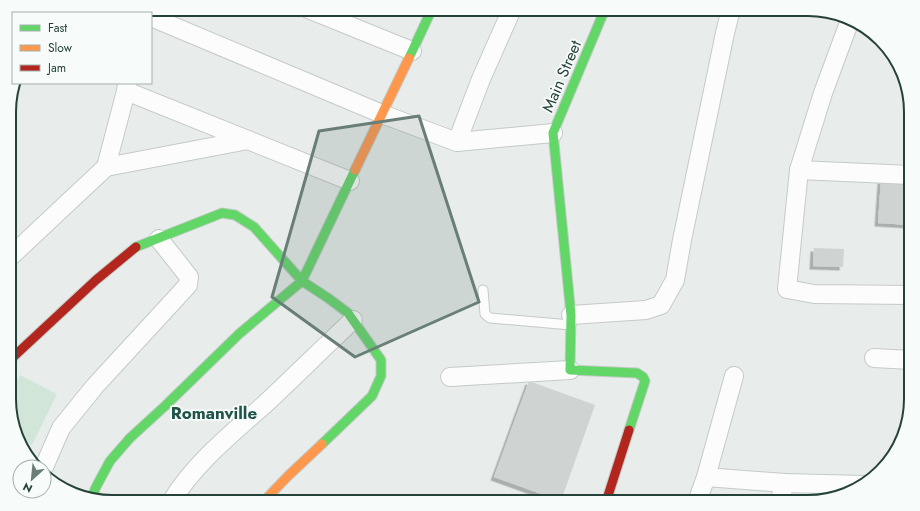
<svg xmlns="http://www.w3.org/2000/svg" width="920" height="511" font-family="Jost,sans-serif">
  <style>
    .green { fill: #d1e6d8 }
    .building { fill: #cfd4d2; filter: url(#shadow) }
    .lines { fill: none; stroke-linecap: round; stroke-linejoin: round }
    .lane-casing { stroke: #c5cac8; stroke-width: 11 }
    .street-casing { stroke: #c5cac8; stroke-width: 20 }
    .fast-casing { stroke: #c3cbc8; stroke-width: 11 }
    .slow-casing { stroke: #c3cbc8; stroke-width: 11 }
    .jam-casing { stroke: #c3cbc8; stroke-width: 11 }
    .lane { stroke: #fcfcfc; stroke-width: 9 }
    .street { stroke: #fcfcfc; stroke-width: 18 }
    .fast { stroke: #63d668; stroke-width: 9 }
    .slow { stroke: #ff974d; stroke-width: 9 }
    .jam { stroke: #b3261e; stroke-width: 9 }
    .marked { fill: #697e78; fill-opacity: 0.2; stroke: #697e78; stroke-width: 3; stroke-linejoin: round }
    .labels { text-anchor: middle; stroke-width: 3.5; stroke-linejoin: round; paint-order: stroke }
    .street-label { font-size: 16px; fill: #24423a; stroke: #f7fbf9 }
    .neighbourhood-label { font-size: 17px; font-weight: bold; fill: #1f5548; stroke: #f7fbf9 }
    .rim { fill: none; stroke: #24423a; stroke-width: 2 }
  </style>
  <defs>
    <filter id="shadow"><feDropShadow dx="-3.5" dy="3.5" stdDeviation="0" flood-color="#0004"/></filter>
  </defs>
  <rect width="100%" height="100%" fill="#e8edeb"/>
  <polygon class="green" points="20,375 57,394 32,445 20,439 10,412 10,395"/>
  <g class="building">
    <polygon points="881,180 911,182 911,225 878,223"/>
    <polygon points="814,248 844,249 843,267 813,266"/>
    <polygon points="529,381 595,405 561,501 494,477"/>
    <polygon points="822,494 834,495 822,499"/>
  </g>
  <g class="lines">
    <defs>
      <polyline id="lane" points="483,290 485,314 490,318 571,325"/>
      <g id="street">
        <polyline points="132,9 141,13"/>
        <polyline points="308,9 412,51"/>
        <polyline points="151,17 306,82 382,114 457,142 553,133"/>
        <polyline points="850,20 823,93 799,170 787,289 814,294 911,295"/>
        <polyline points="126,91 350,181"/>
        <polyline points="457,142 481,79 512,9"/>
        <polyline points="106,167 248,140"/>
        <polyline points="799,170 911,175"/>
        <polyline points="10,257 106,167 126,91 127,83"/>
        <polyline points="571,315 646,310 661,305 675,280 682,240 725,33 731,9"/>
        <polyline points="874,358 911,360"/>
        <polyline points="450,377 570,370"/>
        <polyline points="44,467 61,428 95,386 188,285 189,277 159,239"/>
        <polyline points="706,477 785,483 864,485"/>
        <path d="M 171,502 C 194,464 231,434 264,405 C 294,377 323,348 353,320"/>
        <polyline points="697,502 706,477 734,376"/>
        <polyline points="779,502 785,483"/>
      </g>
      <g id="fast">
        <polyline points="605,9 553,133 571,315 570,370 637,373 643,377 645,381 629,430"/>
        <polyline points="409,58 432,9"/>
        <polyline points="136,247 222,213 235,215 254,227 302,281 328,298 348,313 381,360 381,376 372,396 322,444"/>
        <polyline points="92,497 96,487 110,461 130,438 165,406 239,334 302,281 355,170"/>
      </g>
      <g id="slow">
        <polyline points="355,170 409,58"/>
        <polyline points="263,502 288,476 322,444"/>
      </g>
      <g id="jam">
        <polyline points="10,360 96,280 136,247"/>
        <polyline points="606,502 629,430"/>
      </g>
    </defs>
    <use href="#lane" class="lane-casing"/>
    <use href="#street" class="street-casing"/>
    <use href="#fast" class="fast-casing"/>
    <use href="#slow" class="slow-casing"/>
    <use href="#jam" class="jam-casing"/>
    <use href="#lane" class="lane"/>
    <use href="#street" class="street"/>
    <use href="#fast" class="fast"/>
    <use href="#slow" class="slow"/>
    <use href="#jam" class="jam"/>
  </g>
  <path class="marked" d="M 419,116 L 479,302 L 355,357 L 272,297 L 319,131 Z"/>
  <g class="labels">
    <g class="street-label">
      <text transform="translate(561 76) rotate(-67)" y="6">Main Street</text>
    </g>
    <g class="neighbourhood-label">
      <text x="214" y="419">Romanville</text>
    </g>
  </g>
  <path d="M0 0H920V511H0ZM112 16H808A96 96 0 0 1 904 112V399A96 96 0 0 1 808 495H112A96 96 0 0 1 16 399V112A96 96 0 0 1 112 16Z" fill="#f7fbf9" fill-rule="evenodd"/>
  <path class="rim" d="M112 16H808A96 96 0 0 1 904 112V399A96 96 0 0 1 808 495H112A96 96 0 0 1 16 399V112A96 96 0 0 1 112 16Z"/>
  <rect x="12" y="12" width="140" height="72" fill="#f7fbf9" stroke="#a3b1ad"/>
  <rect x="20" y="25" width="20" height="6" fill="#63d668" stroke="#a3b1ad"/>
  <text x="48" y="32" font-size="12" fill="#24423a">Fast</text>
  <rect x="20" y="45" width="20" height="6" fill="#ff974d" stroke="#a3b1ad"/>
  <text x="48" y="52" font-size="12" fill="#24423a">Slow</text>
  <rect x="20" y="65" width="20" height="6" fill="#b3261e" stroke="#a3b1ad"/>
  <text x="48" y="72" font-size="12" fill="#24423a">Jam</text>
  <g transform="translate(32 479) rotate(207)"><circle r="19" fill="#f7fbf9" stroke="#a3b1ad"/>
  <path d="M0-3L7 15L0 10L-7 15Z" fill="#697e78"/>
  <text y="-6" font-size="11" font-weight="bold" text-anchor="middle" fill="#24423a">N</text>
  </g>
</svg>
